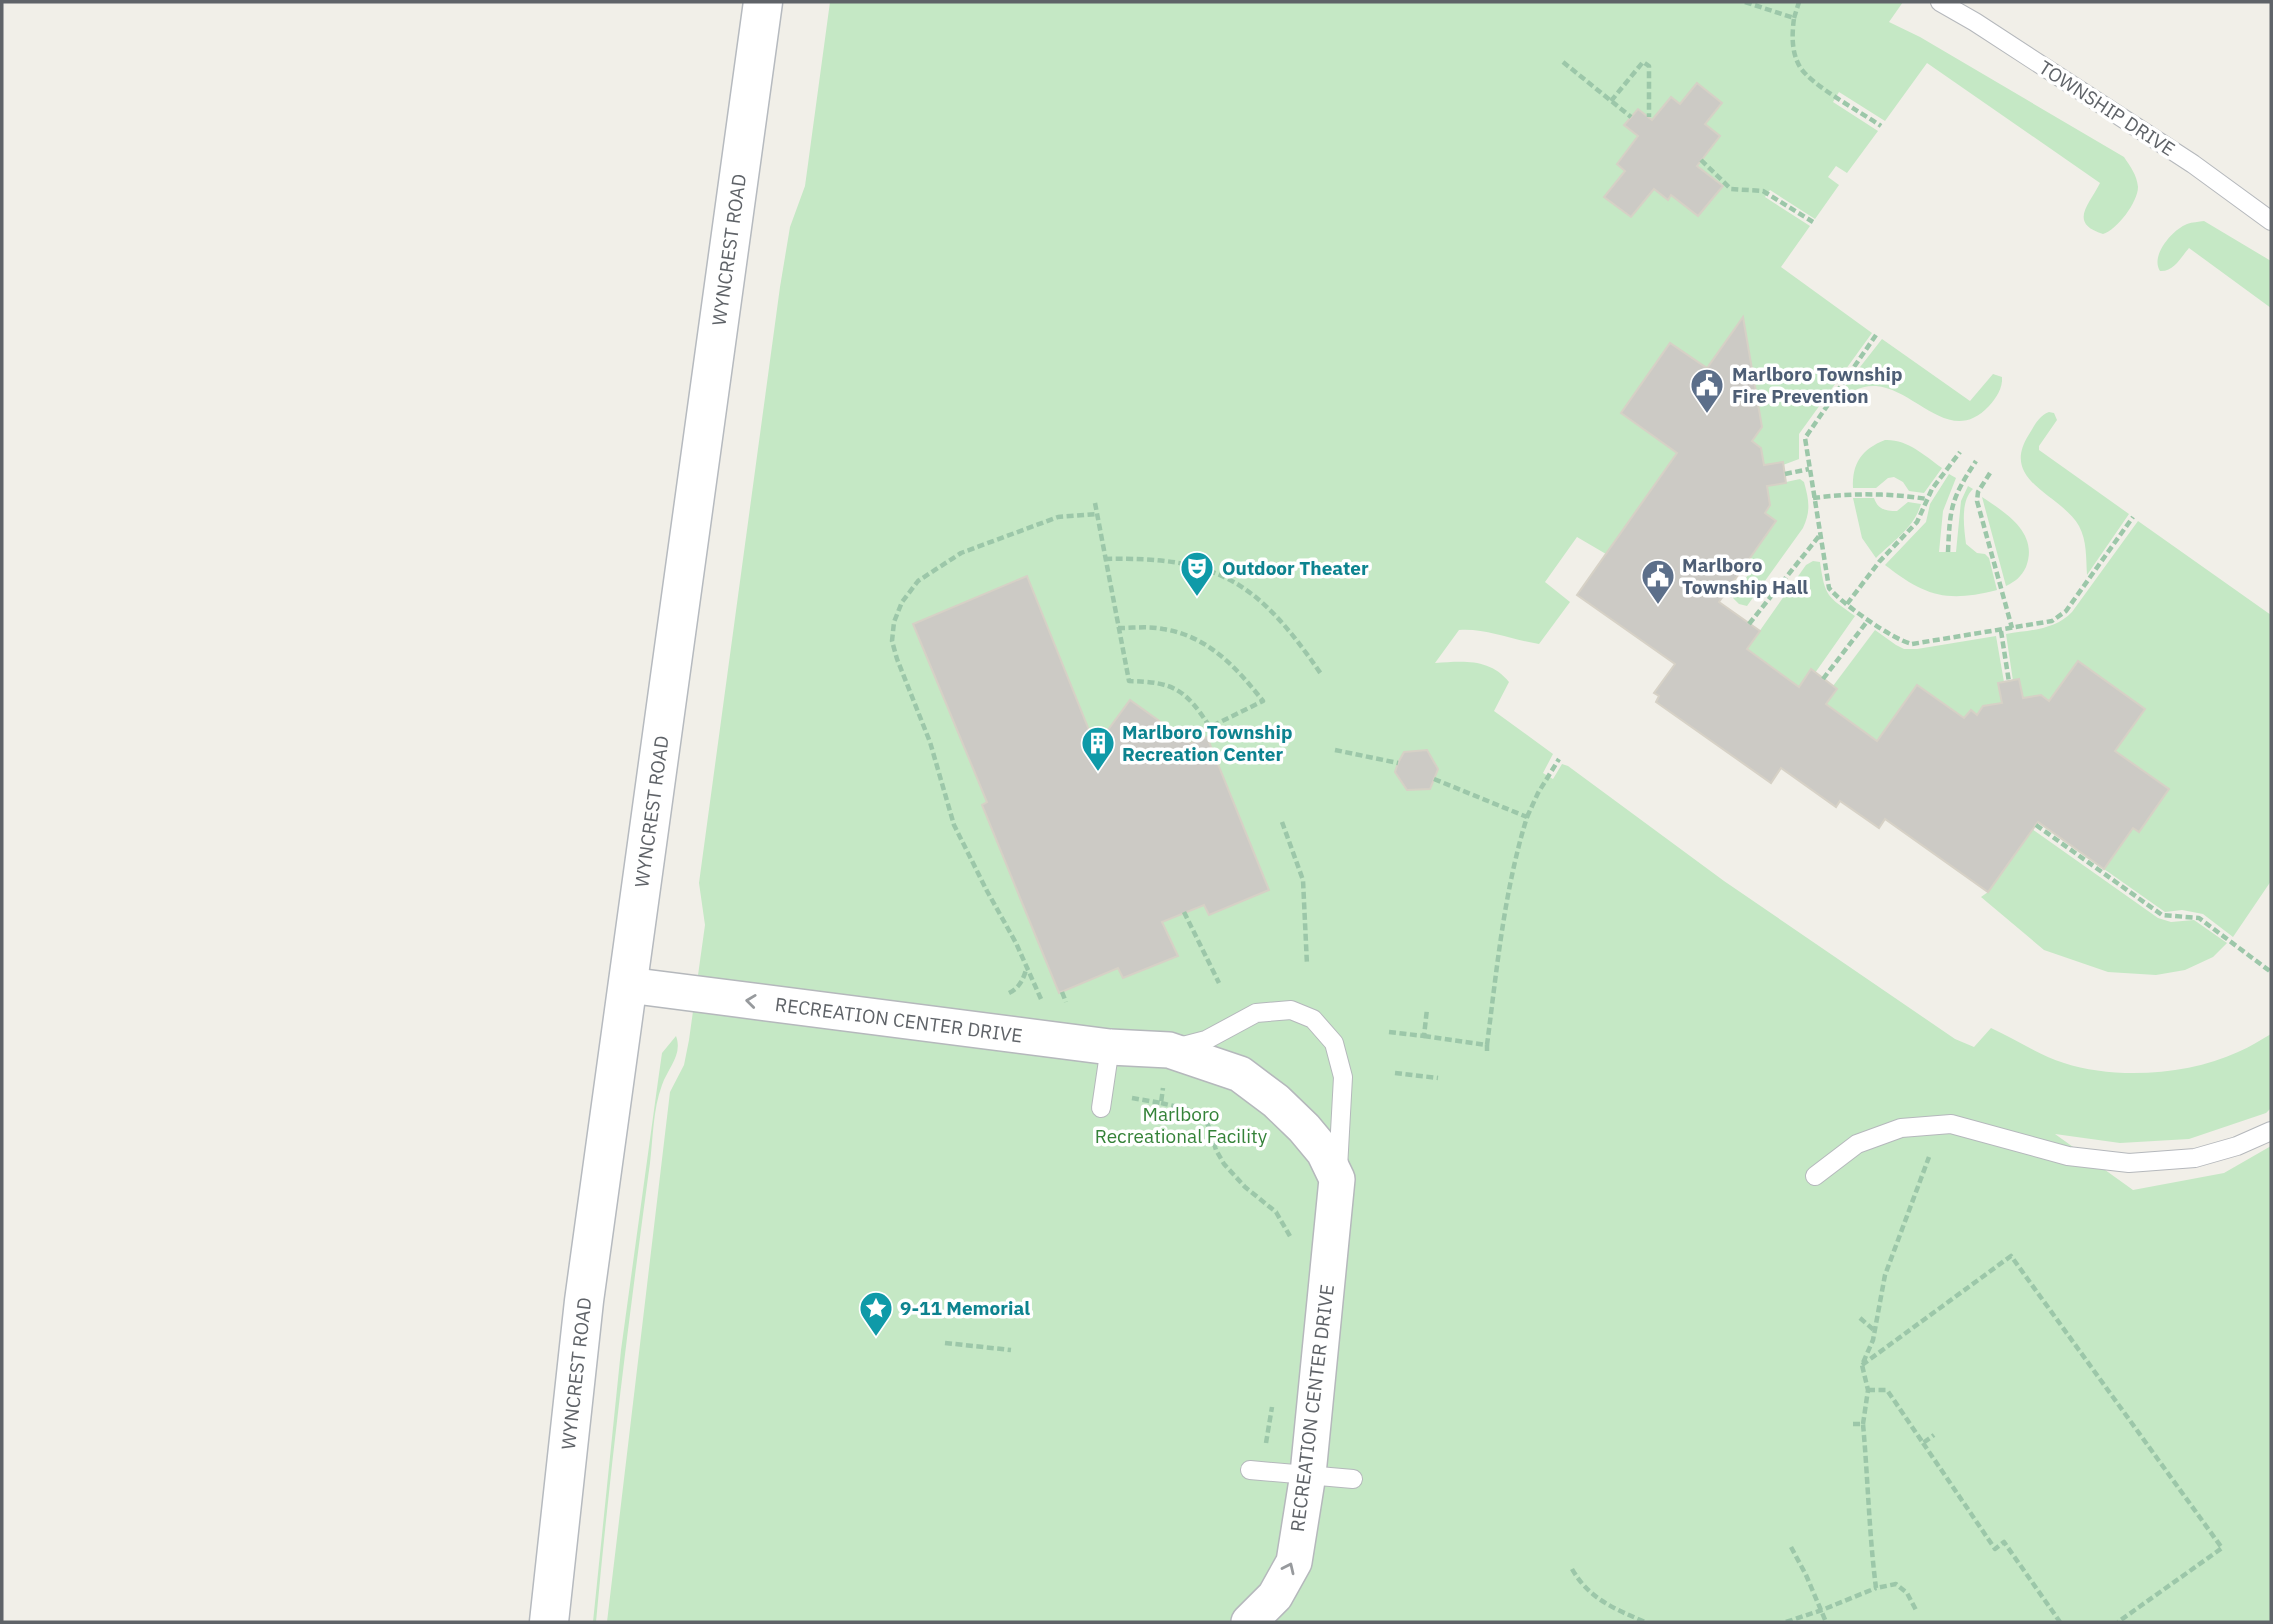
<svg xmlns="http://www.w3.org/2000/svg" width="2273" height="1624" font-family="'IBM Plex Sans',sans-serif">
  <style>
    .green { fill: #c5e8c5 }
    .building { fill: #cccac5; stroke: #d6d1c6; stroke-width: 2 }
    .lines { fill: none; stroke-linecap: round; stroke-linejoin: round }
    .lane-casing { stroke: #b5b8bc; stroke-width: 20 }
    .street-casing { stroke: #b5b8bc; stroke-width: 38 }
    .secondary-casing { stroke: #b6babf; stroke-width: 41 }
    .path { stroke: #9cc7a9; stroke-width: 4.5; stroke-dasharray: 7 3.5; stroke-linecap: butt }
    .lane { stroke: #fff; stroke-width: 18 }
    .street { stroke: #fff; stroke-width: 35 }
    .secondary { stroke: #fff; stroke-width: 38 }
    .oneway { stroke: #979a9d }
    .labels { text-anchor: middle; stroke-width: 7; stroke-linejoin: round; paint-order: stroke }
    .street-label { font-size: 19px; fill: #5f6368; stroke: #fff }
    .service-label { font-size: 19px; font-weight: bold; fill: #4e5e75; stroke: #fff; text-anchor: start }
    .culture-label { font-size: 19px; font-weight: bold; fill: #0d838f; stroke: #fff; text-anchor: start }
    .park-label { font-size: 19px; fill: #348238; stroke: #fff }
  </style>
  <rect width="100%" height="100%" fill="#f1efe8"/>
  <g class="green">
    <path d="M 830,2 L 1903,2 L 1889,22 L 1920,37 L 2124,157 C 2130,166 2137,175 2138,187 C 2138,202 2117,230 2103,234 C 2068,223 2089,205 2100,183 L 1927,63 L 1885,121 L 1839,92 L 1833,102 L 1878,131 L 1847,173 L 1836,166 L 1828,177 L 1839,185 L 1815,219 L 1770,190 L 1765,197 L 1810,226 L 1781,267 L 1872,333 L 1799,434 L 1799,459 L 1783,465 L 1782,462 L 1764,465 L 1761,448 L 1752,441 L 1742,318 L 1707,368 L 1670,343 L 1621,413 L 1677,453 L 1606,554 L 1577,537 L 1545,582 L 1570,602 L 1539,644 C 1512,640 1486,628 1459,630 L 1435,663 C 1463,661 1490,658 1509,682 L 1494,711 L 1553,754 L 1543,773 L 1553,779 L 1562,764 L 1568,766 L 1724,881 L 1955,1039 L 1974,1047 L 1991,1028 C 2015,1039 2039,1055 2064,1063 C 2116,1080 2189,1075 2238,1052 C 2250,1047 2260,1040 2271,1034 L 2271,1108 L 2266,1113 L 2189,1139 L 2120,1143 L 2055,1134 L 2133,1190 L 2224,1173 L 2271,1146 L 2271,1622 L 607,1622 L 670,1092 L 684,1065 L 689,1040 L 705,925 L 699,883 L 780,287 L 790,227 L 805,186 Z"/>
    <path d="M 2204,221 L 2271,261 L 2271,308 L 2189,248 C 2181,257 2174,272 2160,271 C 2150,256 2172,230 2187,224 C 2192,222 2199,222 2204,221 Z"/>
    <path d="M 1882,339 L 1970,401 L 1993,374 L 2002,377 C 2003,388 1996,398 1989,406 C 1950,448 1916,389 1876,386 C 1861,385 1848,393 1835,399 Z"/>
    <path d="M 2049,412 L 2054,413 L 2057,420 L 2039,446 L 2039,450 L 2129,514 L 2087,575 C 2086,558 2087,541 2079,526 C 2061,494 2000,482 2028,436 C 2034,427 2038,416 2049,412 Z"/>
    <path d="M 1885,440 C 1907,439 1924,455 1942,468 L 1924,493 L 1909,491 L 1903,482 L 1894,477 L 1888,478 L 1876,488 L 1853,488 C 1852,463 1862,449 1885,440 Z"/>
    <path d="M 1949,474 L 1956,478 L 1943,511 L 1939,552 L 1956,552 L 1961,501 L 1968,486 L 1973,489 C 1960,501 1964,527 1966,544 L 1977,553 L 1985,554 L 1989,558 L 1997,590 C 1946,603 1925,596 1885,565 L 1926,522 L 1930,504 Z"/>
    <path d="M 1800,479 L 1804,482 C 1809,500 1811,511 1803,528 L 1747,606 L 1739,604 L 1733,598 L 1753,567 L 1746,563 L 1776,521 L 1765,513 L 1770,505 L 1767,486 Z"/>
    <path d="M 1982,497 C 2006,513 2039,533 2026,567 C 2021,577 2016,581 2006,586 Z"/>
    <path d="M 1853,498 L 1874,498 C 1878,510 1886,511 1897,511 L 1908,502 L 1921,504 C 1914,528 1893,541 1876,558 L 1862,538 Z"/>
    <path d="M 2138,521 L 2271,615 L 2271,881 L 2233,937 L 2203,914 L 2182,910 L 2165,912 L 2104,869 L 2133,828 L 2139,832 L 2169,789 L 2115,751 L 2145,709 L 2078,662 L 2049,701 L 2041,695 L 2023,698 L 2019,680 L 2013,681 L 2006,634 C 2030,630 2055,630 2072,612 Z"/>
    <path d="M 1813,561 L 1820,562 C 1825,597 1827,596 1855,616 L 1815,673 L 1810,670 L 1799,687 L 1747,649 L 1806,565 Z"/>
    <polygon points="1875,630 1896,645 1904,649 1917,649 1996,636 2004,682 1998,683 2002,703 1977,715 1971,710 1964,718 1917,686 1877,741 1826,704 1836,689 1833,686"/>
    <polygon points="2032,829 2158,918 2171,922 2194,920 2227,943 2213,957 2185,970 2156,975 2108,972 2044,950 1981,897 1988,892"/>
    <path d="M 676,1036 C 683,1055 668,1068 662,1085 C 653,1109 653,1138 650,1163 C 629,1316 610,1469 596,1622 L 593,1622 L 621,1350 L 658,1081 L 662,1053 Z"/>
  </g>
  <g class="building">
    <polygon points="1697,83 1722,103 1705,124 1720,136 1697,166 1723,186 1698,216 1671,195 1668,200 1654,189 1631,217 1604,197 1625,171 1617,164 1638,136 1624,125 1638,109 1652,120 1671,97 1680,104"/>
    <polygon points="1743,317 1762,427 1752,441 1761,448 1764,465 1783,462 1786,483 1767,486 1770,505 1765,513 1776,521 1719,602 1760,631 1747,649 1799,687 1811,669 1837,689 1826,704 1877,741 1917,685 1964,718 1971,710 1977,715 1983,706 2002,703 1998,683 2019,679 2023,698 2041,695 2049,701 2078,661 2145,709 2115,751 2169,789 2139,832 2133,828 2104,869 2038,822 1988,892 1885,819 1879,828 1840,801 1836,807 1781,768 1771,783 1656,702 1659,696 1654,693 1675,664 1577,595 1677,453 1621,413 1670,343 1707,368"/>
    <polygon points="1027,576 1089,730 1102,738 1130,700 1190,743 1207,737 1269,890 1209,915 1204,905 1162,922 1178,956 1123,978 1118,968 1059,993 982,805 987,802 913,624"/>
    <polygon points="1427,750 1438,769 1430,789 1407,790 1395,772 1398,763 1404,752"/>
  </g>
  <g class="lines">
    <defs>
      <g id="lane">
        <polyline points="1940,2 1975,22 2193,164 2271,221"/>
        <polyline points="1179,1047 1206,1040 1256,1013 1291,1010 1313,1019 1334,1043 1343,1077 1338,1168"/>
        <polyline points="1101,1108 1110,1047"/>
        <polyline points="1815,1176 1857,1144 1901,1128 1951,1124 2068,1156 2129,1163 2195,1158 2237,1146 2271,1131"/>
        <polyline points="1250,1470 1353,1479"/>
      </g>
      <g id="street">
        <path id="s1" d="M 628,985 L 1110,1047 L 1169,1050 L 1240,1074 L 1276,1101 L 1304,1128 L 1324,1152 L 1337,1179 L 1308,1474 L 1294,1562 L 1275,1596 L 1249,1622"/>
      </g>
      <g id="secondary">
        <path id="s2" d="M 549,1622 L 584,1301 L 763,2"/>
      </g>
    </defs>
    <use href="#lane" class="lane-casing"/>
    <use href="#street" class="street-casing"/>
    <use href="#secondary" class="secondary-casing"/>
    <g class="path">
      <path d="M 1745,2 L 1794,18 C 1792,34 1791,52 1800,67 C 1812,86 1861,112 1881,126"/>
      <polyline points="1794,18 1799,2"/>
      <polyline points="1563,62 1631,117"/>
      <polyline points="1611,101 1643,62 1649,66 1649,117"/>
      <polyline points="1701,160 1731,189 1763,191 1813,222"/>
      <path d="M 1876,335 L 1805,438 L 1829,588 C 1841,603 1893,640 1912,644 L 2052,621 L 2066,611 L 2133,517"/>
      <polyline points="1990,473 1978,492 1977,501 2012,628"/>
      <polyline points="1785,474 1809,469"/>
      <path d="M 1813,498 C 1852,493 1889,493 1927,499"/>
      <path d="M 1095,503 L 1129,681 C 1174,682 1185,689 1210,727 L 1263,701 C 1236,667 1208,636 1163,629 C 1149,626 1133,628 1118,628"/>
      <path d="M 1948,552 C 1950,507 1951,499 1976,461"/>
      <path d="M 1105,559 C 1218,556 1258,582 1321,674"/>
      <polyline points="1847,604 1879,562 1917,522 1932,489 1960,452"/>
      <polyline points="1749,624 1819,536"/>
      <polyline points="2001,631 2009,682"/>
      <polyline points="1823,679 1869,619"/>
      <polyline points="1335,750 1398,763"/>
      <path d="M 1434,779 L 1527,817 C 1504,891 1497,968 1487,1045"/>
      <polyline points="1527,817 1538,793 1559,759"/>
      <polyline points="1282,822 1303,880 1307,965"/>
      <polyline points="2036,825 2162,915 2199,918 2271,972"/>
      <polyline points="1184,912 1219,983"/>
      <polyline points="1062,992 1066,1002"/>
      <path d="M 1009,993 C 1019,988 1023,980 1026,970"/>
      <polyline points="1041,999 1016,943 987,891 954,825 930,742 897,659 892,641 894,622 902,602 918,581 961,553 1058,517 1097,514"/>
      <polyline points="1389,1032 1424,1036 1427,1009"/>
      <polyline points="1424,1036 1487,1045 1487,1051"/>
      <polyline points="1395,1073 1438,1078"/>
      <polyline points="1132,1098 1161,1103 1163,1088"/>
      <polyline points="1161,1103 1195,1111 1203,1116 1209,1127 1216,1150 1224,1164 1245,1187 1276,1212 1291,1238"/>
      <polyline points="1860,1318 1875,1331"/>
      <polyline points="945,1343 1011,1350"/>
      <polyline points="1862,1365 2011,1256 2222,1548 2118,1622"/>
      <polyline points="1868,1390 1887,1390 1923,1443 1934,1435"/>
      <path d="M 1853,1424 L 1863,1424 C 1868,1479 1869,1534 1876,1588 L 1896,1584 L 1907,1593 L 1916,1610"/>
      <polyline points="1863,1424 1868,1390 1862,1365 1873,1340 1885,1275 1929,1157"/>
      <polyline points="1266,1443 1272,1407"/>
      <polyline points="1923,1443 1995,1549 2004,1542 2060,1622"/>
      <polyline points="1791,1547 1806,1575 1826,1622"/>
      <path d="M 1572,1569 C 1589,1599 1615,1609 1645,1622"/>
      <polyline points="1786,1622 1822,1610 1876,1588"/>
    </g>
    <use href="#lane" class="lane"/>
    <use href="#street" class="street"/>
    <use href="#secondary" class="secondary"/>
  </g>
  <defs><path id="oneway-chevron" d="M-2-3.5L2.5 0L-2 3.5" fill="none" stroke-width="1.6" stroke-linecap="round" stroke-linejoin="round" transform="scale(1.75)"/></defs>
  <g class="oneway">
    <use href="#oneway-chevron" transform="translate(751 1001) rotate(-173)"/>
    <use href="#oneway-chevron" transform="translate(1289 1568) rotate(-65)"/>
  </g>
  <defs>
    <symbol id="civic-pin" viewBox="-11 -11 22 30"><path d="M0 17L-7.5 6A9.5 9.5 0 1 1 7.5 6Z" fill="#5c6f8a" stroke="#fff"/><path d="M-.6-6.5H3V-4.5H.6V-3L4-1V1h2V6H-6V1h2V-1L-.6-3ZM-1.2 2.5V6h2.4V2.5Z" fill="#fff"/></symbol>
    <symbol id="theatre-pin" viewBox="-11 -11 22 30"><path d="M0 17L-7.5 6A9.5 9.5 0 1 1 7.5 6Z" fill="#0f9aa8" stroke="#fff"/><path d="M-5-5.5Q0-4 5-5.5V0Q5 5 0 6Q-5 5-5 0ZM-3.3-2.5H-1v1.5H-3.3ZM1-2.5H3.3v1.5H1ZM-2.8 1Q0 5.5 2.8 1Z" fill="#fff"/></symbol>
    <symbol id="building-pin" viewBox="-11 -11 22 30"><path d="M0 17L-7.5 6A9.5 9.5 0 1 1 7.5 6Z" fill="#0f9aa8" stroke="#fff"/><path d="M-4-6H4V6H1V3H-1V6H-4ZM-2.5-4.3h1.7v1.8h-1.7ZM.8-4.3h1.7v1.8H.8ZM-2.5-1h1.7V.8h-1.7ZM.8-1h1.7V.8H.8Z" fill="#fff"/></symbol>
    <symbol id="sight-pin" viewBox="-11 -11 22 30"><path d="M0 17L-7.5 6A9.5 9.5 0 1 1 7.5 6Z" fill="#0f9aa8" stroke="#fff"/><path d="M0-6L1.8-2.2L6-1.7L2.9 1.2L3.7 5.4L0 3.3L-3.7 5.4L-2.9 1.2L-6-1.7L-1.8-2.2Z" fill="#fff"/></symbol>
  </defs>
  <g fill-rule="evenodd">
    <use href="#civic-pin" x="1688" y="366" width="38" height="52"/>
    <use href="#theatre-pin" x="1178" y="549" width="38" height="52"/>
    <use href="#civic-pin" x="1639" y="557" width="38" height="52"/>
    <use href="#building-pin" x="1079" y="724" width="38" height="52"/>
    <use href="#sight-pin" x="857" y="1289" width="38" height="52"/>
  </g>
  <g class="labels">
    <g class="street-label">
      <text transform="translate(2107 108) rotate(33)" y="7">TOWNSHIP DRIVE</text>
      <text dy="7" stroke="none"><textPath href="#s2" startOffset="1384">WYNCREST ROAD</textPath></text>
      <text dy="7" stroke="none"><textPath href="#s2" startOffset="817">WYNCREST ROAD</textPath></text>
      <text dy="7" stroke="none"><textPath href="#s1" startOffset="273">RECREATION CENTER DRIVE</textPath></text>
      <text dy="7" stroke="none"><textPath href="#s2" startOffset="250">WYNCREST ROAD</textPath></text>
      <text transform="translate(1312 1408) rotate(-83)" y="7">RECREATION CENTER DRIVE</text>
    </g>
    <g class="service-label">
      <text x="1732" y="381">Marlboro Township<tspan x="1732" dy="22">Fire Prevention</tspan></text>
      <text x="1682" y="572">Marlboro<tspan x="1682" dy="22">Township Hall</tspan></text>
    </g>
    <g class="culture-label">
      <text x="1222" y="575">Outdoor Theater</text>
      <text x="1122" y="739">Marlboro Township<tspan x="1122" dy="22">Recreation Center</tspan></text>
      <text x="900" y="1315">9-11 Memorial</text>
    </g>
    <g class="park-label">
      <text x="1181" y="1121">Marlboro<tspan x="1181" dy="22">Recreational Facility</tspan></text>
    </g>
  </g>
  <rect width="2273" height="1624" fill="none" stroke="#5f6368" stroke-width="7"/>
</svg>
